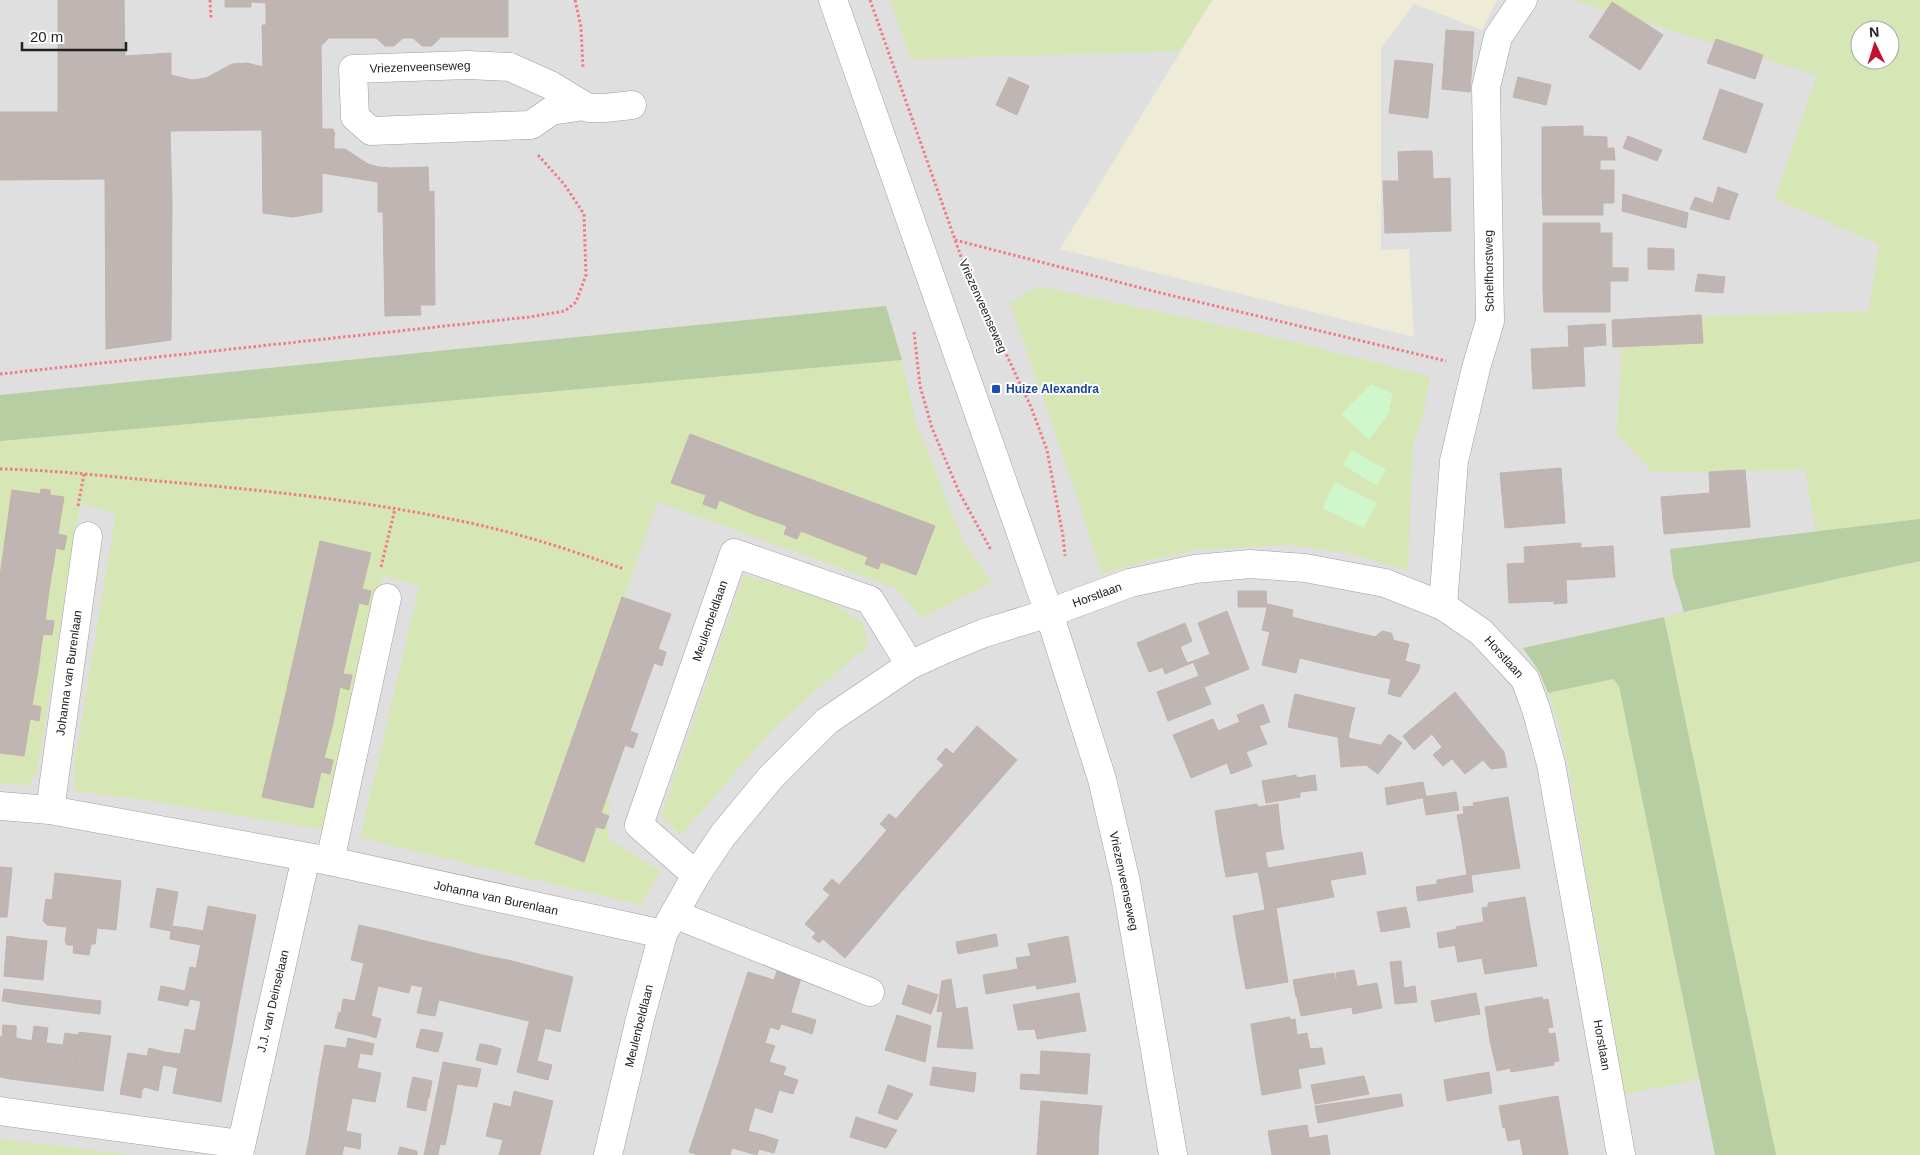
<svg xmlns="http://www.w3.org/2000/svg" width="1920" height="1155" font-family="Helvetica,sans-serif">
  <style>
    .residential { fill: #e0dfdf; fill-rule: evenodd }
    .farmland { fill: #eeebd7 }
    .grass { fill: #d6e6b4; fill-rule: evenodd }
    .forest { fill: #b7cda2 }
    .park { fill: #d0f6cc }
    .parking { fill: #dedede }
    .building { fill: #bfb5b2; stroke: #c2b2ad }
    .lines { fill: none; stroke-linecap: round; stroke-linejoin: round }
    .minor-casing { stroke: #9f9f9f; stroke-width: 29 }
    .path { stroke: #ef7c87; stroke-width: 3; stroke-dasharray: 2.5 2.5; stroke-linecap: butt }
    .minor { stroke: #fff; stroke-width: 28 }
    .transit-dot { fill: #1a4fb4; stroke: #fff; stroke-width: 2 }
    .labels { text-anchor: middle; stroke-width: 4; stroke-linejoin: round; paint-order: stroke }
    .street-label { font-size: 12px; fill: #222; stroke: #fff }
    .transit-label { font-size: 12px; font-weight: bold; fill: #164399; stroke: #fff; text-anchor: start }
  </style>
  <rect width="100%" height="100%" fill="#f1ede9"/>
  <path class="residential" d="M 0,0 L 1920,0 L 1920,1155 L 0,1155 ZM 1860,30 L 1890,30 L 1890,60 L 1860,60 Z"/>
  <polygon class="farmland" points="1212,0 1497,0 1482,30 1414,4 1381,48 1381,250 1409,249 1414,337 1060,249"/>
  <g class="grass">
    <polygon points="890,0 1212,0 1180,51 911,59"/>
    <path d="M 1573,0 L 1920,0 L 1920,519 L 1816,532 L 1805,470 L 1652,472 L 1617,435 L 1623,319 L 1869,311 L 1879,244 L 1775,199 L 1817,75 ZM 1860,30 L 1890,30 L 1890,60 L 1860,60 Z"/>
    <polygon points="1037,286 1270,336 1430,376 1424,411 1413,445 1408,571 1348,553 1290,545 1198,550 1153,559 1101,574 1080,506 1010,303"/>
    <polygon points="902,360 916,423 963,541 992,582 922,618 896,588 657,502 616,622 608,839 661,871 641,905 360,838 419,586 383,576 325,830 150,801 75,791 74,767 116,513 80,504 37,774 27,786 0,783 0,441"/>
    <polygon points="1920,561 1920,1155 1776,1155 1664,617"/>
    <polygon points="744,575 828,600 863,624 868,647 859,653 777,725 681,835 661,816"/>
    <path d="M 1613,679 L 1619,686 L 1699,1080 L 1625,1094 C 1611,1013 1597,932 1583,851 C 1573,797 1568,744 1548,693 Z"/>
    <polygon points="0,1139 131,1155 0,1155"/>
  </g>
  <g class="forest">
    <polygon points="886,306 902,360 0,441 0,395"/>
    <polygon points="1920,519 1920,561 1684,612 1673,576 1670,549"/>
    <polygon points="1664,617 1776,1155 1715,1155 1619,686 1613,679 1548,693 1539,671 1523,648"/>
  </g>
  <g class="park">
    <polygon points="1371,384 1393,394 1388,415 1369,440 1341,414"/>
    <polygon points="1352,450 1386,470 1377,486 1343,465"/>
    <polygon points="1335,482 1377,503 1364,528 1322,508"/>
  </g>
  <polygon class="parking" points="605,0 772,0 870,290 603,304"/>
  <g class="building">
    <polygon points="58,0 124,0 125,56 171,53 171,75 192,80 206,78 232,64 247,63 263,67 262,25 266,25 266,3 251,2 251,7 225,7 225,0 508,0 508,37 441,37 432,46 422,46 413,38 403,38 394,46 385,46 376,38 329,38 321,46 322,129 333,129 335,135 334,135 334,149 345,149 368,164 379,167 391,168 428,167 429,192 434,191 435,305 420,305 421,315 385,316 383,212 378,212 378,182 322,173 322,212 293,217 263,213 262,130 170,131 172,202 171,340 106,349 105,179 0,180 0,112 58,112"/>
    <polygon points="1612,2 1663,35 1640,70 1589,37"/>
    <polygon points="1446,30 1474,32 1470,92 1442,89"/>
    <polygon points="1716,39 1763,55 1755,79 1707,63"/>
    <polygon points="1395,60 1433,64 1428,118 1389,113"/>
    <polygon points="1009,77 1029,86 1017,115 996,105"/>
    <polygon points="1518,77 1551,85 1546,105 1513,97"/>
    <polygon points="1720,89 1763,104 1746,153 1703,139"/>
    <polygon points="1583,126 1583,136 1607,137 1607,148 1542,149 1542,127"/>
    <polygon points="1628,136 1662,150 1657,161 1623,148"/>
    <polygon points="1614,148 1615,160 1600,160 1600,170 1542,171 1542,149"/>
    <polygon points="1414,151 1418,232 1385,233 1383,181 1399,181 1398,152"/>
    <polygon points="1414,151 1432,151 1433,179 1450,178 1451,231 1418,232"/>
    <polygon points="1614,170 1614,193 1542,193 1542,171"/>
    <polygon points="1718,187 1738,194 1732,210 1713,204"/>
    <polygon points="1608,192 1614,193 1614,203 1603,203 1603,215 1543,215 1542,193"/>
    <polygon points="1623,194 1688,213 1686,228 1622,211"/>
    <polygon points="1695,197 1732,210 1729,220 1690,209"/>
    <polygon points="1543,223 1600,223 1600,233 1612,233 1612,267 1543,267"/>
    <polygon points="1648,248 1674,249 1674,270 1648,269"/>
    <polygon points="1543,267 1628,268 1628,281 1610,281 1610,289 1543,289"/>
    <polygon points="1698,274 1725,277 1723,293 1695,291"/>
    <polygon points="1543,289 1610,289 1610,312 1544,312"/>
    <polygon points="1701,315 1703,343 1613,347 1612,320"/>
    <polygon points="1605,324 1606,345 1583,347 1585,386 1533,389 1531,349 1569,347 1568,326"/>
    <polygon points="690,434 772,465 753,514 719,500 716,509 703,504 706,495 671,483"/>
    <polygon points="772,465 853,495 834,544 801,531 797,539 784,534 787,526 753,514"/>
    <polygon points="1561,468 1565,523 1505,528 1500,473"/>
    <polygon points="1745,470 1750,527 1664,534 1661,497 1710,493 1709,472"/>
    <polygon points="41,489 50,490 50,495 64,497 58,534 67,536 64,550 56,548 50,584 0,576 12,490 40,494"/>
    <polygon points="853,495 935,526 916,575 881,562 878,569 865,564 868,557 834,544"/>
    <polygon points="320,541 371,553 362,589 371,591 368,605 359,603 351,638 301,627"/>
    <polygon points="1581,543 1581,548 1613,546 1615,577 1566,580 1567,603 1554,604 1554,601 1509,603 1507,564 1525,563 1524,547"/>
    <polygon points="0,576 50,584 45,620 54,621 52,635 43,634 38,670 0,664"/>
    <polygon points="1238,591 1266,591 1267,607 1238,607"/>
    <polygon points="622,597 671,614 658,649 666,652 662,666 654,663 642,697 593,680"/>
    <polygon points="1268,604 1293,610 1292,617 1308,621 1296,673 1262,665 1270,632 1262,630"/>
    <polygon points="1227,611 1239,643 1210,654 1198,623"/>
    <polygon points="1308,621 1342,629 1333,666 1300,658"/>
    <polygon points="1185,623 1192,641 1180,647 1187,663 1193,661 1194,662 1165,674 1163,667 1149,672 1137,643"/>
    <polygon points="301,627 351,638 343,674 352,675 349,690 340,687 333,723 282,711"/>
    <polygon points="1342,629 1375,637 1367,674 1333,666"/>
    <polygon points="1382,631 1391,633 1393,637 1393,640 1409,644 1405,661 1420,665 1418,672 1400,697 1388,694 1391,679 1367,674 1375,637"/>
    <polygon points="1239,643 1249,669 1204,687 1211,704 1168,721 1157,692 1199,676 1193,661"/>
    <polygon points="0,664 38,670 32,705 41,707 39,721 30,719 24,756 0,753"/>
    <polygon points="593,680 642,697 630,731 638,734 633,748 625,745 613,779 564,762"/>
    <polygon points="1455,692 1476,718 1442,747 1432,734 1414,750 1403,736"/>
    <polygon points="1295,694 1325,701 1321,717 1291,711"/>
    <polygon points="1325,701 1355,708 1351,724 1321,717"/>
    <polygon points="1263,704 1270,722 1259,726 1260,728 1182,756 1173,735 1213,719 1218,731 1240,722 1237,715"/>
    <polygon points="282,711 333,723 324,758 333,760 330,774 321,772 313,808 262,797"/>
    <polygon points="1291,711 1321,717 1317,733 1288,727"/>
    <polygon points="1321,717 1351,724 1348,739 1317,733"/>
    <polygon points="1476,718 1504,752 1507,767 1491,769 1483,760 1465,774 1452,759 1443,766 1433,755"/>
    <polygon points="977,726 1017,760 959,826 919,792 944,765 937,759 946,748 953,754"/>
    <polygon points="1260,728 1267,744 1246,752 1252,766 1231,774 1227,763 1191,778 1182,756"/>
    <polygon points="1389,734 1402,743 1378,774 1366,765"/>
    <polygon points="1338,737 1348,738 1380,745 1366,765 1341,767"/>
    <polygon points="564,762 613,779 601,813 609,816 604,829 596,827 584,862 535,844"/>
    <polygon points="1296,775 1297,778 1315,775 1317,790 1300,792 1300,797 1266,803 1262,781"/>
    <polygon points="1423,782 1426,797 1387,805 1385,788"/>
    <polygon points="919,792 959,826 902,891 863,858 887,830 880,824 889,814 896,819"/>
    <polygon points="1456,792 1459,810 1426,815 1423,797"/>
    <polygon points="1508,797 1514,834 1462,842 1457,815 1464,814 1463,807 1474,806 1473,803"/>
    <polygon points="1257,804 1258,807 1278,804 1281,834 1220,844 1215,811"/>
    <polygon points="1281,834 1284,849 1265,852 1268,868 1362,852 1366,874 1262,892 1258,872 1226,877 1220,844"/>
    <polygon points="1514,834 1520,868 1471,875 1473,892 1418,901 1416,887 1437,884 1437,880 1467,875 1462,842"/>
    <polygon points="863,858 902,891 845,958 823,939 819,943 812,937 816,933 805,924 830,895 823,889 832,879 839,885"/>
    <polygon points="0,867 12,868 7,917 0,917"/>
    <polygon points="55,873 90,877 81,954 73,953 74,945 67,945 65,941 67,927 47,925 43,921 46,899 52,900"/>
    <polygon points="90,877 121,881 116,930 97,928 95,944 91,944 89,955 81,954"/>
    <polygon points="1330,880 1334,897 1276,908 1282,945 1239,952 1233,916 1265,910 1262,892"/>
    <polygon points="157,888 178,892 172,926 188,928 185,942 170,939 171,931 150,927"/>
    <polygon points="1525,897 1531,932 1439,948 1437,933 1457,929 1456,927 1484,922 1482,908 1488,907 1488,903"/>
    <polygon points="208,906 256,915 250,946 202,937"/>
    <polygon points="1406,907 1410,927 1381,932 1377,912"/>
    <polygon points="359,925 390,932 367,1035 335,1028 339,1012 341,1013 343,999 355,1001 364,963 351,960"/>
    <polygon points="188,928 203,931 201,945 185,942"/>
    <polygon points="390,932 421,940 409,993 378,986"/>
    <polygon points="1531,932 1537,966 1485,974 1482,958 1458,962 1455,945"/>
    <polygon points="996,934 998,946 958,954 956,942"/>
    <polygon points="7,936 27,939 23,978 4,976"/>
    <polygon points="1068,936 1072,960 1018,969 1016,958 1031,956 1028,944"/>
    <polygon points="202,937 250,946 244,978 196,969"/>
    <polygon points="27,939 47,941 43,980 23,978"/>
    <polygon points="421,940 451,947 435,1016 417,1013 423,987 411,985"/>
    <polygon points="1282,945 1288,982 1246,989 1239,952"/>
    <polygon points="451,947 482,955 470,1007 439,1000"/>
    <polygon points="482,955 512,961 499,1014 470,1007"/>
    <polygon points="1072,960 1076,982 1037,989 1036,985 986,994 983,975"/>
    <polygon points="512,961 542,969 529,1021 499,1014"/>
    <polygon points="1401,961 1404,988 1415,986 1417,1002 1395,1004 1390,962"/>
    <polygon points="190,967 244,978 238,1009 190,999 191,992 185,991"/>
    <polygon points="542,969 573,977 560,1032 545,1028 537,1061 552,1065 548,1080 517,1072"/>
    <polygon points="1354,970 1357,986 1338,989 1336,973"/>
    <polygon points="777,971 801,978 791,1012 785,1011 783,1018 738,1003 748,972 774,980"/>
    <polygon points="1334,973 1338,991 1296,997 1293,980"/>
    <polygon points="951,979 956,1009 937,1012 942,981"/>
    <polygon points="1377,983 1382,1008 1353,1014 1352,1007 1301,1016 1297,997"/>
    <polygon points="908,985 938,995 931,1014 902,1004"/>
    <polygon points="161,986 176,989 173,1003 158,1000"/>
    <polygon points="4,989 21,991 19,1004 2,1001"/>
    <polygon points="176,989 191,992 188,1006 173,1003"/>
    <polygon points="21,991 53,995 51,1008 19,1004"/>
    <polygon points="1079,993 1086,1031 1037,1039 1035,1029 1018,1030 1013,1005"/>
    <polygon points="1476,993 1480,1014 1435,1022 1431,1001"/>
    <polygon points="53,995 84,999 82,1012 51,1008"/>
    <polygon points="1542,997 1543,1000 1548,999 1553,1027 1548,1028 1548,1031 1490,1041 1485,1007"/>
    <polygon points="84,999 101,1001 100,1014 82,1012"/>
    <polygon points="201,1002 238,1009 233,1039 195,1032"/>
    <polygon points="738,1003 783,1018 779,1030 770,1027 765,1043 775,1046 774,1048 728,1033"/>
    <polygon points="967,1007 973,1049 937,1047 943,1011"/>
    <polygon points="785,1011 803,1016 798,1029 781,1024"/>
    <polygon points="897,1015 931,1026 925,1062 885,1050"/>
    <polygon points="371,1016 381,1019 376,1038 367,1035"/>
    <polygon points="803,1016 816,1020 812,1034 798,1029"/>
    <polygon points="1290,1017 1290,1020 1295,1019 1297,1035 1307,1033 1310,1049 1322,1048 1256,1059 1251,1024"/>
    <polygon points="3,1025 16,1026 10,1079 0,1077 0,1037 2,1037"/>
    <polygon points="16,1026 16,1038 32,1041 34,1026 48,1028 41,1083 10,1079"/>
    <polygon points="185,1029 233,1039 227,1069 179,1061"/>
    <polygon points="421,1029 432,1031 427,1050 416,1047"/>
    <polygon points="432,1031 443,1033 438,1052 427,1050"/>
    <polygon points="1548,1031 1549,1034 1555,1033 1559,1061 1554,1062 1554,1065 1511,1072 1510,1068 1497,1071 1490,1041"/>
    <polygon points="79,1032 111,1036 103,1091 73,1087"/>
    <polygon points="65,1033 79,1035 73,1087 41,1083 47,1043 63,1045"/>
    <polygon points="728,1033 774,1048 769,1062 786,1067 783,1075 768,1070 765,1078 719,1062"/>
    <polygon points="348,1038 374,1044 372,1055 360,1053 357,1068 381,1073 378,1088 319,1077 325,1045 346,1048"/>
    <polygon points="480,1044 492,1046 488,1063 476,1060"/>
    <polygon points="492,1046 501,1049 497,1065 488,1063"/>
    <polygon points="149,1048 165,1052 158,1091 145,1087 142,1090 141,1098 120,1094 128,1053 147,1056"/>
    <polygon points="1322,1048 1325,1064 1298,1069 1301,1088 1262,1095 1256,1059"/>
    <polygon points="1041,1051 1090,1054 1087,1094 1020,1089 1021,1074 1040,1075"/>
    <polygon points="165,1052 180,1054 178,1068 163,1065"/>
    <polygon points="179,1061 227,1069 221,1102 173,1093"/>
    <polygon points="443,1062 481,1069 477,1087 457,1084 452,1111 434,1107"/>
    <polygon points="719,1062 765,1078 763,1084 779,1090 772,1113 709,1092"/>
    <polygon points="933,1067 976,1073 974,1092 930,1085"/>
    <polygon points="768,1070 783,1075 779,1090 763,1084"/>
    <polygon points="1489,1072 1492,1093 1447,1101 1444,1080"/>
    <polygon points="783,1075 798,1080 793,1094 779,1090"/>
    <polygon points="1364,1076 1369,1094 1315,1104 1311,1085"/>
    <polygon points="319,1077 378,1088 375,1102 352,1098 349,1114 314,1108"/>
    <polygon points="413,1077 432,1081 429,1098 409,1094"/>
    <polygon points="888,1085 913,1094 897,1120 878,1113"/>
    <polygon points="514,1091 553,1101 545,1134 490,1120 494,1103 511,1107"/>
    <polygon points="709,1092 755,1107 746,1138 699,1122"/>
    <polygon points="409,1094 428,1098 426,1111 407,1107"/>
    <polygon points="1401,1094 1403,1106 1318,1123 1315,1106"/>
    <polygon points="1558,1096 1564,1131 1508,1141 1505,1127 1503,1128 1499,1106"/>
    <polygon points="1041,1101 1102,1106 1099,1132 1039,1128"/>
    <polygon points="434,1107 452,1111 445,1145 427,1141"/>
    <polygon points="314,1108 349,1114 346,1131 361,1134 360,1149 309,1139"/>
    <polygon points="856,1117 897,1130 886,1148 850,1137"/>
    <polygon points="490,1120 545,1134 540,1155 499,1155 503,1140 486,1136"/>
    <polygon points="699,1122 746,1138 744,1144 759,1149 757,1155 732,1148 730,1155 698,1155 689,1152"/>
    <polygon points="1307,1125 1309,1138 1327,1135 1330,1155 1272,1155 1268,1131"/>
    <polygon points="1039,1128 1099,1132 1098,1155 1037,1155"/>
    <polygon points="748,1131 763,1135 759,1149 744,1144"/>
    <polygon points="1564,1131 1568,1155 1523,1155 1520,1139"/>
    <polygon points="763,1135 778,1140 774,1153 759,1149"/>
    <polygon points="309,1139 344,1146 342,1155 306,1155"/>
    <polygon points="427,1141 440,1144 438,1155 424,1155"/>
    <polygon points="400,1147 417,1151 417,1155 398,1155"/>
  </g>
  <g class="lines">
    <defs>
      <g id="minor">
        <polyline points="833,0 1049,613 1102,779 1126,882 1173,1155"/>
        <polyline points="584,106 551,111 531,125 371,131 355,117 353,69 468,65 510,67 550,85 588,108 605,108 632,105"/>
        <polyline points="1443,606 1454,461 1476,368 1490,321 1486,87 1498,37 1523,0"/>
        <polyline points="0,806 50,810 330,861 663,934"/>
        <polyline points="50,810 88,536"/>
        <polyline points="330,861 387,598"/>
        <polyline points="696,875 639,825 734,553 870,600 910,665"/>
        <polyline points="674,914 870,992"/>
        <polyline points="0,1111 241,1144"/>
        <polyline points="239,1155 306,857"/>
        <polyline points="608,1155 640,1019 663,934 696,875 723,835 771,777 827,721 910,665 945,649 984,633 1049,613 1130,583 1195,569 1250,564 1305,568 1385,583 1443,606 1481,632 1525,679 1536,709 1551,764 1621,1155"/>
      </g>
    </defs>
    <use href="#minor" class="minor-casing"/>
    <g class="path">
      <polyline points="210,0 211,19"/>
      <polyline points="575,0 581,27 583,68"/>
      <polyline points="870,0 963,262 1031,407 1047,450 1063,536 1065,556"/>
      <polyline points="955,240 1161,293 1446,361"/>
      <polyline points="914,332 920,386 932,428 959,492 991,550"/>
      <polyline points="0,374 529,317 565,311 576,302 586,275 584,214 564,184 538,155"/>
      <path d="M 0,469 C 57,470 113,477 169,482 C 273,491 377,502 479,525 C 528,536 576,552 624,569"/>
      <polyline points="78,506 84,474"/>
      <polyline points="381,567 395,509"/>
    </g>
    <use href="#minor" class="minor"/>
  </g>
  <rect class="transit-dot" x="991" y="384" width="10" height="10" rx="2.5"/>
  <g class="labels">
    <g class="street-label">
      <text transform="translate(420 67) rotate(-2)" y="4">Vriezenveenseweg</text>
      <text transform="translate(1489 271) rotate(-91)" y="4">Schelfhorstweg</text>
      <text transform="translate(983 306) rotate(66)" y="4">Vriezenveenseweg</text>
      <text transform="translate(1097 595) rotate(-20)" y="4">Horstlaan</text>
      <text transform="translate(710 621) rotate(-71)" y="4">Meulenbeldlaan</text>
      <text transform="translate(1504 657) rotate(48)" y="4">Horstlaan</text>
      <text transform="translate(69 673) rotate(-82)" y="4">Johanna van Burenlaan</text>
      <text transform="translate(1124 881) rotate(78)" y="4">Vriezenveenseweg</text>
      <text transform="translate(496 898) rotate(12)" y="4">Johanna van Burenlaan</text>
      <text transform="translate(273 1001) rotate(-77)" y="4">J.J. van Deinselaan</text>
      <text transform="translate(639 1026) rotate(-76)" y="4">Meulenbeldlaan</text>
      <text transform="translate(1602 1045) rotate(80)" y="4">Horstlaan</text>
    </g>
    <g class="transit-label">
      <text x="1006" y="393">Huize Alexandra</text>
    </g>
  </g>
  <g transform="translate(1875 45) rotate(356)"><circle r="24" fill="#ffffff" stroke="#a7a7a7"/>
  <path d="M0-4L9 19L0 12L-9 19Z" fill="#c31133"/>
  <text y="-8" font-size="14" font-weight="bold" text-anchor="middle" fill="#222222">N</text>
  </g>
  <path d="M22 42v8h104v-8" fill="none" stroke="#222222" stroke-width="2.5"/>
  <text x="30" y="42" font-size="15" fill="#222222" stroke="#ffffff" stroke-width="4" paint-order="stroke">20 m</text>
</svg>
